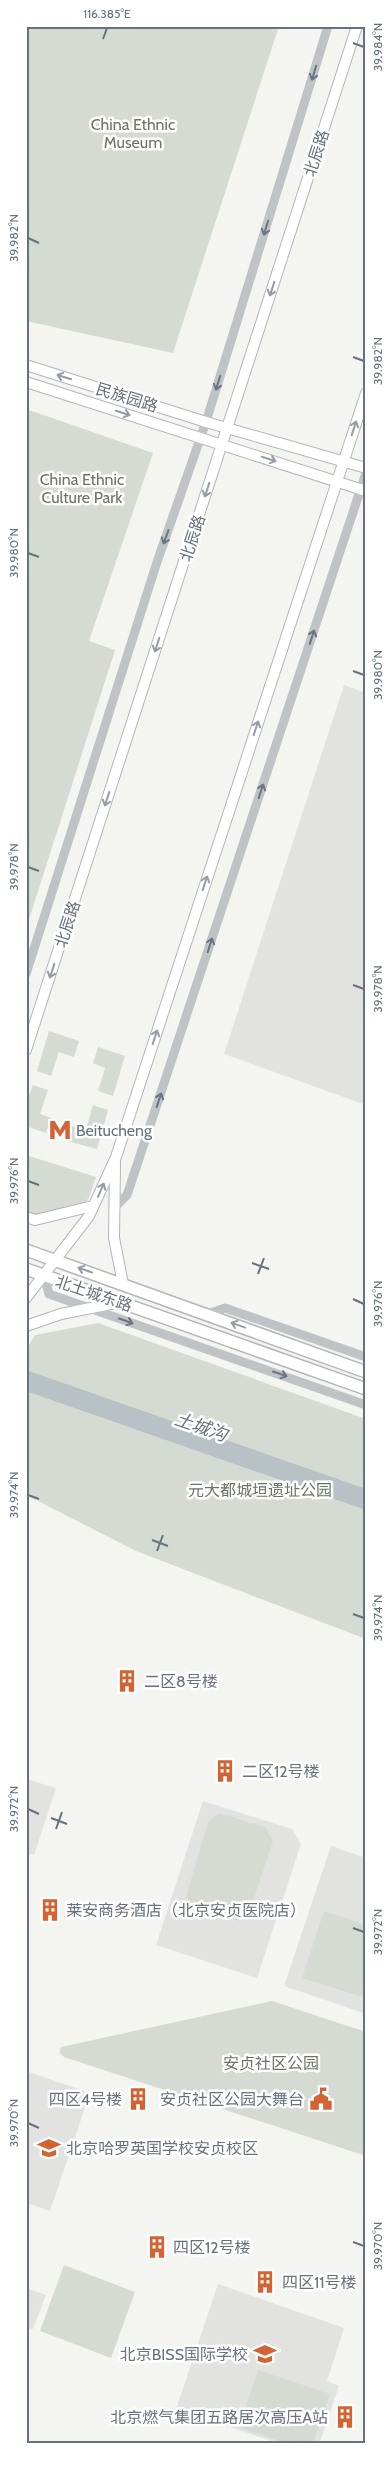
<svg xmlns="http://www.w3.org/2000/svg" width="392" height="2470" font-family="Cabin,'Noto Sans SC',sans-serif">
  <style>
    .built { fill: #e2e3e1 }
    .green { fill: #d5dbd2 }
    .water { fill: #b8c1c6 }
    .lines { fill: none; stroke-linecap: round; stroke-linejoin: round }
    .secondary-casing { stroke: #b2b6ba; stroke-width: 12 }
    .primary-casing { stroke: #b3b6b9; stroke-width: 14 }
    .tertiary { stroke: #c0c3c6; stroke-width: 9 }
    .secondary { stroke: #fff; stroke-width: 10 }
    .primary { stroke: #fff; stroke-width: 11 }
    .oneway { stroke: #6a7683 }
    .oneway2 { stroke: #949ca5 }
    .ticks { fill: none; stroke: #66727f; stroke-width: 2 }
    .labels { text-anchor: middle; stroke-width: 5; stroke-linejoin: round; paint-order: stroke }
    .park-label { font-size: 16px; fill: #667764; stroke: #fff }
    .street-label { font-size: 16px; fill: #66727f; stroke: #fff }
    .poi-label { font-size: 16px; fill: #66727f; stroke: #fff; text-anchor: start }
    .water-label { font-size: 18px; font-style: italic; fill: #62737c; stroke: #fff }
    .neatline { fill: none; stroke: #66727f; stroke-width: 2 }
    .ticks-label { font-size: 12px; text-anchor: middle; fill: #66727f }
  </style>
  <rect width="100%" height="100%" fill="#f4f4f1"/>
  <g class="built">
    <polygon points="344,685 366,693 366,1105 224,1054"/>
    <polygon points="26,1779 56,1788 34,1855 26,1853"/>
    <polygon points="203,1801 292,1829 301,1844 257,1978 156,1945"/>
    <polygon points="331,1846 366,1858 366,2014 284,1986"/>
    <polygon points="26,2071 90,2093 50,2211 26,2203"/>
    <polygon points="218,2284 344,2328 327,2381 339,2386 319,2444 281,2444 176,2409"/>
    <polygon points="26,2288 46,2295 33,2329 26,2328"/>
  </g>
  <g class="green">
    <polygon points="26,26 279,26 173,353 26,321"/>
    <polygon points="26,409 153,453 89,641 115,650 26,929"/>
    <polygon points="49,1031 79,1041 74,1057 59,1052 51,1076 37,1071"/>
    <polygon points="98,1047 125,1056 113,1096 98,1091 105,1068 93,1063"/>
    <polygon points="33,1085 48,1090 40,1114 51,1118 46,1133 26,1126 26,1104"/>
    <polygon points="93,1105 108,1110 97,1149 67,1141 72,1126 86,1130"/>
    <polygon points="26,1155 96,1177 89,1197 84,1205 46,1220 26,1213"/>
    <polygon points="98,1323 366,1419 366,1639 136,1551 26,1495 26,1350 35,1335"/>
    <polygon points="219,1813 265,1827 273,1841 249,1913 240,1921 195,1908 186,1897 208,1822"/>
    <polygon points="324,1911 366,1925 366,1998 302,1978"/>
    <polygon points="272,2001 366,2032 366,2156 64,2057 59,2053 61,2047"/>
    <polygon points="64,2265 135,2292 111,2358 40,2331"/>
    <polygon points="258,2370 330,2394 313,2444 288,2444 239,2427"/>
  </g>
  <polygon class="water" points="26,1370 366,1489 366,1510 26,1391"/>
  <g class="lines">
    <defs>
      <g id="secondary">
        <polyline points="26,365 206,422 366,468"/>
        <polyline points="26,382 366,491"/>
        <polyline points="26,1050 357,26"/>
        <polyline points="115,1163 114,1238 123,1284"/>
        <polyline points="26,1217 35,1220 93,1206"/>
        <polyline points="26,1298 89,1216 116,1157 366,393"/>
        <polyline points="26,1326 61,1314 121,1302"/>
      </g>
      <g id="primary">
        <polyline points="26,1250 366,1372"/>
        <polyline points="26,1269 366,1389"/>
      </g>
    </defs>
    <use href="#secondary" class="secondary-casing"/>
    <use href="#primary" class="primary-casing"/>
    <g class="tertiary">
      <polyline points="26,974 157,562 206,422 328,26"/>
      <polyline points="114,1208 127,1195 366,473"/>
      <polyline points="44,1275 49,1294 366,1405"/>
      <polyline points="207,1314 225,1308 366,1357"/>
    </g>
    <use href="#secondary" class="secondary"/>
    <use href="#primary" class="primary"/>
  </g>
  <defs><path id="oneway-shaft" d="M-6 0H5M1.5-3L5.5 0L1.5 3" fill="none" stroke-width="1.6" stroke-linecap="round" stroke-linejoin="round" transform="scale(1.25)"/></defs>
  <g class="oneway">
    <use href="#oneway-shaft" transform="translate(314 73) rotate(107)"/>
    <use href="#oneway-shaft" transform="translate(266 228) rotate(107)"/>
    <use href="#oneway-shaft" transform="translate(218 383) rotate(107)"/>
    <use href="#oneway-shaft" transform="translate(166 537) rotate(110)"/>
    <use href="#oneway-shaft" transform="translate(312 637) rotate(-72)"/>
    <use href="#oneway-shaft" transform="translate(261 791) rotate(-72)"/>
    <use href="#oneway-shaft" transform="translate(210 945) rotate(-72)"/>
    <use href="#oneway-shaft" transform="translate(159 1100) rotate(-72)"/>
    <use href="#oneway-shaft" transform="translate(126 1321) rotate(19)"/>
    <use href="#oneway-shaft" transform="translate(280 1374) rotate(19)"/>
  </g>
  <g class="oneway2">
    <use href="#oneway-shaft" transform="translate(272 289) rotate(108)"/>
    <use href="#oneway-shaft" transform="translate(64 377) rotate(-163)"/>
    <use href="#oneway-shaft" transform="translate(123 413) rotate(18)"/>
    <use href="#oneway-shaft" transform="translate(354 428) rotate(-72)"/>
    <use href="#oneway-shaft" transform="translate(269 459) rotate(18)"/>
    <use href="#oneway-shaft" transform="translate(207 490) rotate(108)"/>
    <use href="#oneway-shaft" transform="translate(157 645) rotate(108)"/>
    <use href="#oneway-shaft" transform="translate(256 728) rotate(-72)"/>
    <use href="#oneway-shaft" transform="translate(107 799) rotate(108)"/>
    <use href="#oneway-shaft" transform="translate(205 883) rotate(-72)"/>
    <use href="#oneway-shaft" transform="translate(52 971) rotate(108)"/>
    <use href="#oneway-shaft" transform="translate(155 1037) rotate(-72)"/>
    <use href="#oneway-shaft" transform="translate(101 1190) rotate(-66)"/>
    <use href="#oneway-shaft" transform="translate(85 1270) rotate(-161)"/>
    <use href="#oneway-shaft" transform="translate(238 1325) rotate(-160)"/>
  </g>
  <path class="ticks" d="M 103,39 L 107,28M 353,43 L 364,47M 28,238 L 39,243M 353,357 L 364,361M 28,553 L 39,557M 353,671 L 364,675M 28,867 L 39,871M 353,985 L 364,989M 28,1181 L 39,1185M 252,1263 L 269,1269M 258,1274 L 264,1258M 353,1299 L 364,1304M 28,1495 L 39,1499M 152,1540 L 168,1546M 157,1551 L 163,1535M 353,1614 L 364,1618M 28,1809 L 39,1814M 51,1818 L 67,1824M 56,1829 L 62,1812M 353,1928 L 364,1932M 28,2123 L 39,2128M 353,2242 L 364,2246"/>
  <defs>
    <symbol id="metro-bare" viewBox="-9 -9 18 18"><path d="M-5.5 5V-5H-3L0 0L3-5H5.5V5H3V-.5L0 4L-3-.5V5Z" fill="#d36332" stroke="#fff" stroke-width="2.5" paint-order="stroke"/></symbol>
    <symbol id="building-bare" viewBox="-9 -9 18 18"><path d="M-4-6H4V6H1V3H-1V6H-4ZM-2.5-4.3h1.7v1.8h-1.7ZM.8-4.3h1.7v1.8H.8ZM-2.5-1h1.7V.8h-1.7ZM.8-1h1.7V.8H.8Z" fill="#d36332" stroke="#fff" stroke-width="2.5" paint-order="stroke"/></symbol>
    <symbol id="civic-bare" viewBox="-9 -9 18 18"><path d="M-.6-6.5H3V-4.5H.6V-3L4-1V1h2V6H-6V1h2V-1L-.6-3ZM-1.2 2.5V6h2.4V2.5Z" fill="#d36332" stroke="#fff" stroke-width="2.5" paint-order="stroke"/></symbol>
    <symbol id="school-bare" viewBox="-9 -9 18 18"><path d="M0-5L7-2L0 1L-7-2ZM-4 1L0 2.5L4 1V4Q0 6-4 4Z" fill="#d36332" stroke="#fff" stroke-width="2.5" paint-order="stroke"/></symbol>
  </defs>
  <g fill-rule="evenodd">
    <use href="#metro-bare" x="44" y="1114" width="32" height="32"/>
    <use href="#building-bare" x="111" y="1665" width="32" height="32"/>
    <use href="#building-bare" x="209" y="1755" width="32" height="32"/>
    <use href="#building-bare" x="34" y="1894" width="32" height="32"/>
    <use href="#building-bare" x="122" y="2083" width="32" height="32"/>
    <use href="#civic-bare" x="305" y="2083" width="32" height="32"/>
    <use href="#school-bare" x="33" y="2132" width="32" height="32"/>
    <use href="#building-bare" x="141" y="2231" width="32" height="32"/>
    <use href="#building-bare" x="249" y="2266" width="32" height="32"/>
    <use href="#school-bare" x="249" y="2338" width="32" height="32"/>
    <use href="#building-bare" x="329" y="2401" width="32" height="32"/>
  </g>
  <g class="labels">
    <g class="park-label">
      <text x="133" y="130">China Ethnic<tspan x="133" dy="18">Museum</tspan></text>
      <text x="82" y="485">China Ethnic<tspan x="82" dy="18">Culture Park</tspan></text>
      <text x="260" y="1496">元大都城垣遗址公园</text>
      <text x="271" y="2069">安贞社区公园</text>
    </g>
    <g class="street-label">
      <text transform="translate(316 153) rotate(-72)" y="6">北辰路</text>
      <text transform="translate(127 397) rotate(17)" y="6">民族园路</text>
      <text transform="translate(192 538) rotate(-72)" y="6">北辰路</text>
      <text transform="translate(67 924) rotate(-72)" y="6">北辰路</text>
      <text transform="translate(94 1293) rotate(19)" y="6">北土城东路</text>
    </g>
    <g class="poi-label">
      <text x="76" y="1136">Beitucheng</text>
      <text x="144" y="1687">二区8号楼</text>
      <text x="242" y="1777">二区12号楼</text>
      <text x="66" y="1916">莱安商务酒店（北京安贞医院店）</text>
      <text x="122" y="2105" text-anchor="end">四区4号楼</text>
      <text x="304" y="2105" text-anchor="end">安贞社区公园大舞台</text>
      <text x="66" y="2154">北京哈罗英国学校安贞校区</text>
      <text x="173" y="2253">四区12号楼</text>
      <text x="282" y="2288">四区11号楼</text>
      <text x="248" y="2360" text-anchor="end">北京BISS国际学校</text>
      <text x="328" y="2423" text-anchor="end">北京燃气集团五路居次高压A站</text>
    </g>
    <g class="water-label">
      <text transform="translate(201 1427) rotate(19)" y="6">土城沟</text>
    </g>
  </g>
  <rect width="392" height="2470" fill="none" stroke="#ffffff" stroke-width="55"/>
  <rect x="28" y="28" width="336" height="2414" class="neatline"/>
  <g class="ticks-label">
    <text x="107" y="18">116.385°E</text>
    <text transform="translate(378 47) rotate(-90)" y="4">39.984°N</text>
    <text transform="translate(14 238) rotate(-90)" y="4">39.982°N</text>
    <text transform="translate(378 361) rotate(-90)" y="4">39.982°N</text>
    <text transform="translate(14 553) rotate(-90)" y="4">39.980°N</text>
    <text transform="translate(378 675) rotate(-90)" y="4">39.980°N</text>
    <text transform="translate(14 867) rotate(-90)" y="4">39.978°N</text>
    <text transform="translate(378 989) rotate(-90)" y="4">39.978°N</text>
    <text transform="translate(14 1181) rotate(-90)" y="4">39.976°N</text>
    <text transform="translate(378 1304) rotate(-90)" y="4">39.976°N</text>
    <text transform="translate(14 1495) rotate(-90)" y="4">39.974°N</text>
    <text transform="translate(378 1618) rotate(-90)" y="4">39.974°N</text>
    <text transform="translate(14 1809) rotate(-90)" y="4">39.972°N</text>
    <text transform="translate(378 1932) rotate(-90)" y="4">39.972°N</text>
    <text transform="translate(14 2123) rotate(-90)" y="4">39.970°N</text>
    <text transform="translate(378 2246) rotate(-90)" y="4">39.970°N</text>
  </g>
</svg>
